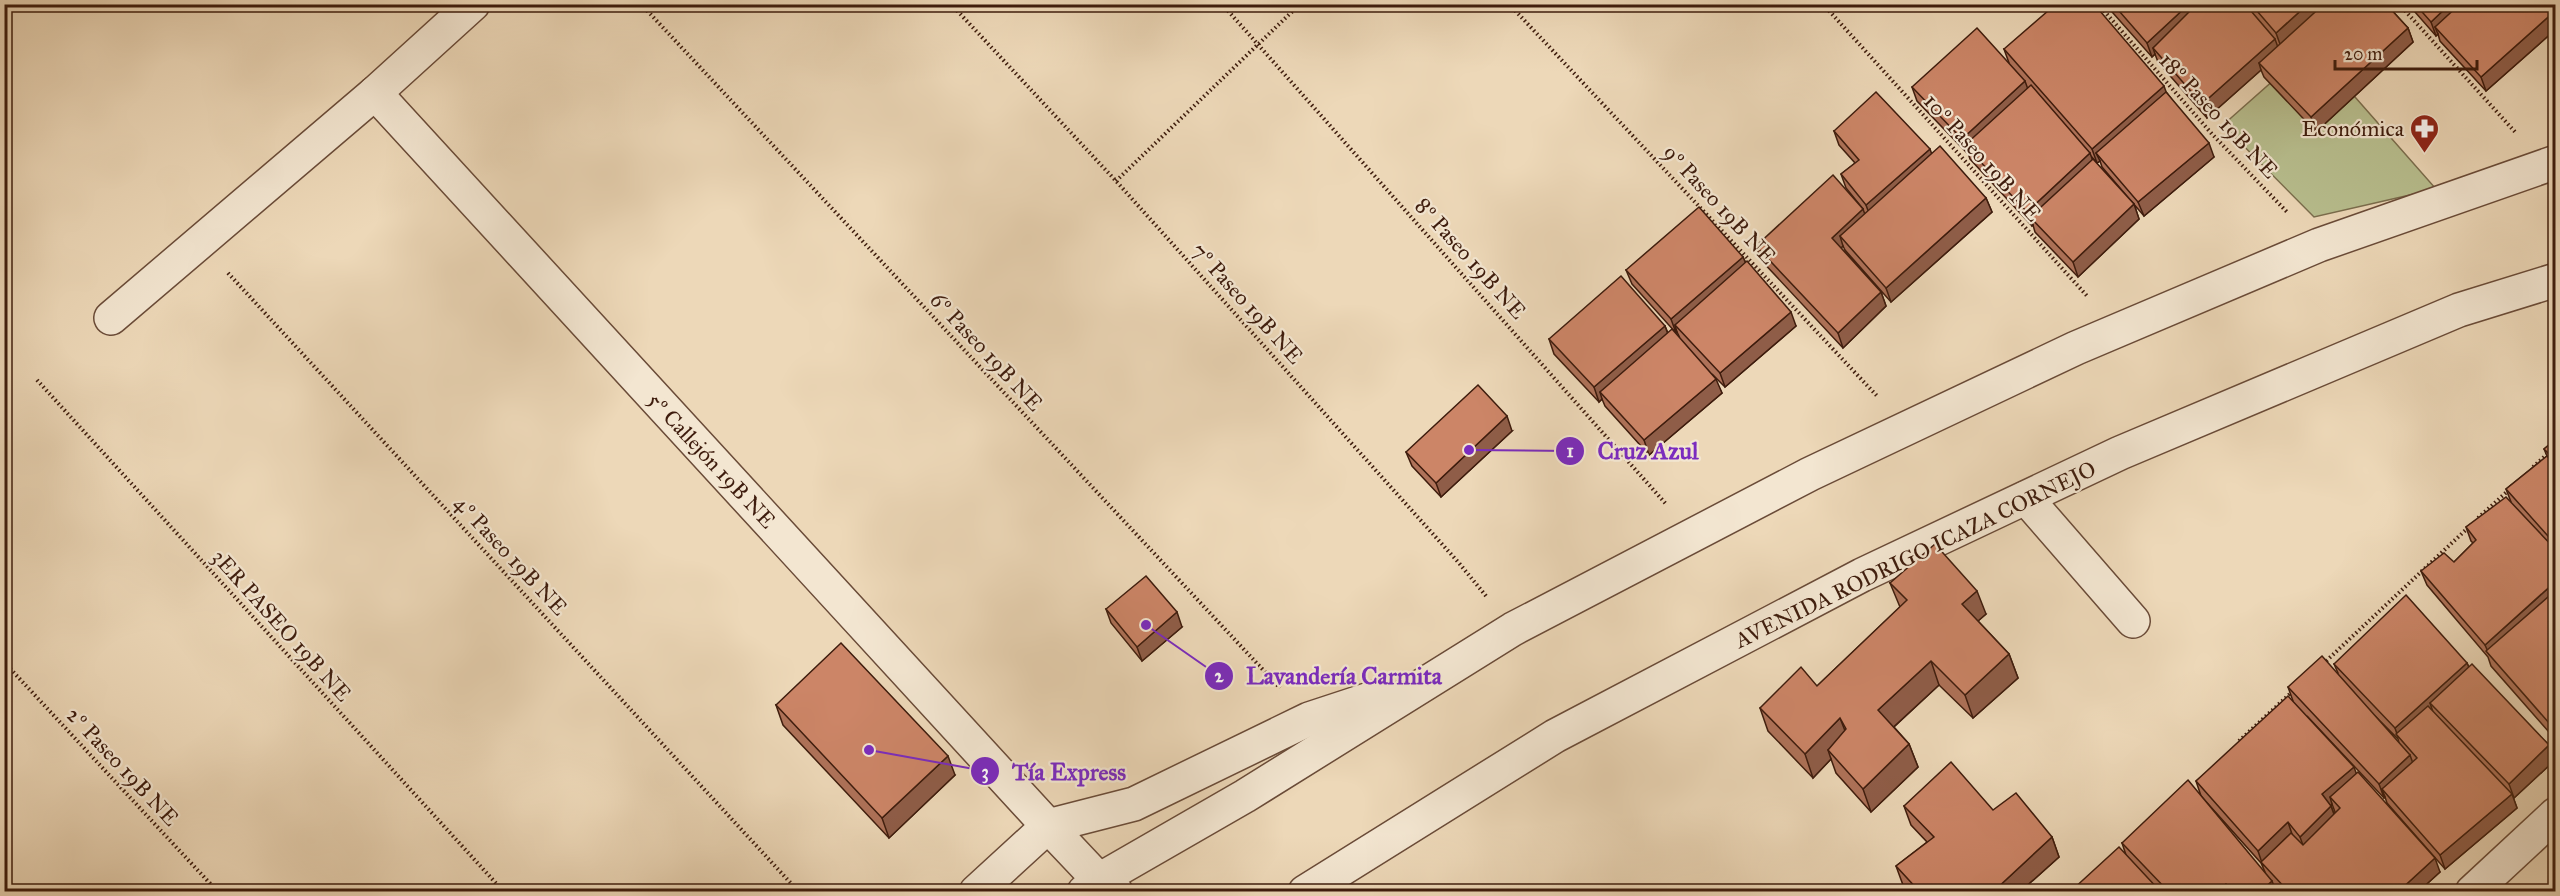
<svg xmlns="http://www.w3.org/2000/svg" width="2560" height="896" font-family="'IM FELL Great Primer',serif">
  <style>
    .green { fill: #b8bf8f; stroke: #7b6e4e; stroke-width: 1.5 }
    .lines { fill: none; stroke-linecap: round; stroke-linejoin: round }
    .minor-casing { stroke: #6a4b38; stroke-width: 36 }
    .path { stroke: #3e1c0d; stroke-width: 4; stroke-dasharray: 1.5 3; stroke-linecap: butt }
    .minor { stroke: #f3e6d1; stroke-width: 33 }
    .wall { fill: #af7259; stroke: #3e1c0d; stroke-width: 1.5; fill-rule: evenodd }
    .shaded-wall { fill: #8f5d48; stroke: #3e1c0d; stroke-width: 1.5 }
    .building { fill: #cc8567; stroke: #3e1c0d; stroke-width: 1.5 }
    .labels { text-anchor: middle; stroke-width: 4.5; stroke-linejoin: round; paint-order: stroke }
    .street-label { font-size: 22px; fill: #3e1c0d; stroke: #f3e6d1 }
    .poi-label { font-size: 22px; fill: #3e1c0d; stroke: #f3e6d1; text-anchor: end }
    .leader { fill: none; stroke: #7b2cbf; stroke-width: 2 }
    .callout-dot { fill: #7b2cbf; stroke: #f3e6d1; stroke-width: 2 }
    .mark-label { font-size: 18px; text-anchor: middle; font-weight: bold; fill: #fff }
    .callout-label { font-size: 24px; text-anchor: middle; font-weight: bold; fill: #7b2cbf; stroke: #f3e6d1; stroke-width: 4.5; stroke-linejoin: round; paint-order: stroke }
  </style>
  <rect width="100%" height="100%" fill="#edd8b8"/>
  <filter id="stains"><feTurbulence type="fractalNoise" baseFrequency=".00333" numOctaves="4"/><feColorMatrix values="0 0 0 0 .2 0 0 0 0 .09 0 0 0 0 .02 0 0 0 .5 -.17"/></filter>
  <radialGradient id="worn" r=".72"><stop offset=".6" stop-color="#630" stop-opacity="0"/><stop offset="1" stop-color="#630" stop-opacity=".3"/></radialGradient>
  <polygon class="green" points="2311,47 2436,189 2314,217 2223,125"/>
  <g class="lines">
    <defs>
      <g id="minor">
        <polyline points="375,93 1048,826 1099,880 1116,892"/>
        <polyline points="111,318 375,93 473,4"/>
        <polyline points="2026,498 2133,621"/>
        <polyline points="976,892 1048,826 1134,804 1309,719 1382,695"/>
        <polyline points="1084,892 1099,880 1245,796 1513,629 1810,474 2076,348 2319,245 2556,162"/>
        <polyline points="1305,892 1555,736 1862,575 2120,453 2459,310 2556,280"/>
        <polyline points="2472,892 2556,814"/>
      </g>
    </defs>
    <use href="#minor" class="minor-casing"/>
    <g class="path">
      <polyline points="641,4 1280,688"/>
      <polyline points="951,4 1116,181 1459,563 1486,596"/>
      <polyline points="1222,4 1666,504"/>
      <polyline points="1509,4 1878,397"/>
      <polyline points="1823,4 2088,297"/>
      <polyline points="2098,4 2212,134 2287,212"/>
      <polyline points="2399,4 2516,133"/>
      <polyline points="1116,181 1300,4"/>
      <polyline points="228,273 799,892"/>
      <polyline points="37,380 504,892"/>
      <polyline points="2533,467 2556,446"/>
      <polyline points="2478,518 2510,489"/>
      <polyline points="4,662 218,892"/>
      <polyline points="2323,664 2471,525"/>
      <polyline points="2239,741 2293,691"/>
    </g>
    <use href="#minor" class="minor"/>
  </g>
  <g class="wall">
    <polygon points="2105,4 2386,4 2408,28 2413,42 2316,132 2264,77 2261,70 2207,118 2158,62 2155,54 2152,57"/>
    <polygon points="2408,4 2556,4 2556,29 2486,91 2440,41 2438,34 2436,36"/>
    <polygon points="2004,49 2167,93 2214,157 2144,216 2102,167 2100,161 2097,163 2091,156 2092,159 2134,204 2139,219 2078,277 2035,232 2033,225 2032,226 1970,159 1968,153 1967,153 1917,101 1912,87 2009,63"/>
    <polygon points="1834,131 1932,154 1986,198 1992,212 1891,302 1845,250 1843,246 1841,248 1881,292 1886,306 1843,348 1761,260 1756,246 1863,209 1846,188 1841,174 1855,163 1839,145"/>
    <polygon points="1743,257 1746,263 1796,326 1725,387 1712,374 1722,393 1649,455 1605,406 1602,399 1599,402 1554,354 1549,339 1665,326 1668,333 1679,336 1677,332 1676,333 1632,284 1626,270"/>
    <polygon points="1512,431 1441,497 1412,466 1406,452"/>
    <polygon points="2556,439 2556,740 2491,666 2488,657 2427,585 2421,571 2454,562 2473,543 2471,541 2466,527 2511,502 2506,489 2547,456 2544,449"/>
    <polygon points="1890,583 1986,614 1978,621 2009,654 2018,678 1973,718 1939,685 1894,727 1909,744 1918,767 1871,812 1836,773 1831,759 1813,778 1768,731 1760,708 1817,686 1900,607"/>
    <polygon points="1106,609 1182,627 1142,661 1111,623"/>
    <path d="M 2467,663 L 2469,667 L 2549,745 L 2555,760 L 2514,798 L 2513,797 L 2517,808 L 2445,869 L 2387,803 L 2385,797 L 2384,798 L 2307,716 L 2440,872 L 2419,891 L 2071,891 L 2126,855 L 2122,843 L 2265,872 L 2261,863 L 2201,796 L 2196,781 L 2293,701 L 2288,687 L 2338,673 L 2334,664 ZM 2375,716 L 2398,739 L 2399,743 ZM 2332,804 L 2335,812 L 2334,814 L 2331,806 Z"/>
    <polygon points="776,705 955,775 889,838 783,725"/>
    <polygon points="1904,806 1993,810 2052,837 2059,857 2021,891 1909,891 1903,885 1896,866 1927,842 1911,825"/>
  </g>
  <g class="shaded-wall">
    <polygon points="2189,4 2210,4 2153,48 2155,54 2152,57 2147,43"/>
    <polygon points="2308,4 2330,4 2281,47 2276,33"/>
    <polygon points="2450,4 2471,4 2435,27 2438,34 2436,36 2431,22"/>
    <polygon points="2556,10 2556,29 2486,91 2481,77"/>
    <polygon points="2408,28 2413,42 2316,132 2311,117"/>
    <polygon points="2275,39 2280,53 2259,63 2261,70 2207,118 2202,104"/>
    <polygon points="2025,81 2030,95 1965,145 1968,153 1967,153 1962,139"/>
    <polygon points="2164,86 2169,100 2096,153 2100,161 2097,163 2092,149"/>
    <polygon points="2209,143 2214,157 2144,216 2138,202"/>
    <polygon points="1930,149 1935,163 1871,219 1866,205"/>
    <polygon points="2090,153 2095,167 2030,217 2033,225 2032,226 2027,212"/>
    <polygon points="1986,198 1992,212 1891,302 1886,288"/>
    <polygon points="2134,204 2139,219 2078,277 2073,262"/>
    <polygon points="1863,209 1868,223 1840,236 1843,246 1837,252 1832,238"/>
    <polygon points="1743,257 1749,271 1675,325 1677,332 1676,333 1671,319"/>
    <polygon points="1881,292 1886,306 1843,348 1838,333"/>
    <polygon points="1791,312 1796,326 1725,387 1720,373"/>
    <polygon points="1665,326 1670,340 1600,392 1602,399 1599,402 1594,387"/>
    <polygon points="1716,379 1722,393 1649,455 1644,440"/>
    <polygon points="1507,416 1512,431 1441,497 1436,483"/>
    <polygon points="2556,581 2556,600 2489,654 2485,645"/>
    <polygon points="1977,591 1986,614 1971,627 1962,604"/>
    <polygon points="1177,612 1182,627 1142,661 1137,647"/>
    <polygon points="2009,654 2018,678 1973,718 1965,695"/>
    <polygon points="1931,661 1939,685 1887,733 1878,710"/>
    <polygon points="2467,663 2473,677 2430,703 2433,712 2398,737 2395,728"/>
    <polygon points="1840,718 1849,741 1828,750 1831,759 1813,778 1805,754"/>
    <polygon points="1909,744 1918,767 1871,812 1863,789"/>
    <polygon points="2549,745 2555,760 2514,798 2509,784"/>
    <polygon points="2410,755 2415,769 2382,789 2385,797 2384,798 2379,784"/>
    <polygon points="948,756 955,775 889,838 882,818"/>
    <polygon points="2354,767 2359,781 2330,797 2332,804 2328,808 2322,794"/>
    <polygon points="2512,794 2517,808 2445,869 2440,855"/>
    <polygon points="2331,806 2336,820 2305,851 2300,837"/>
    <polygon points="2288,822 2293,837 2263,866 2258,851"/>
    <polygon points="2052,837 2059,857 2021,891 1995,891 1995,890"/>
    <polygon points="2435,858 2440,872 2419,891 2399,891"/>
    <polygon points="2272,881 2276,891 2261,891"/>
    <polygon points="2226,884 2229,891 2219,891"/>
  </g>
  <g class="building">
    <polygon points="2056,4 2094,4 2164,86 2092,149 2004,49"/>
    <polygon points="2113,4 2189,4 2147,43"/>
    <polygon points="2197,4 2245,4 2275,39 2202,104 2153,48"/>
    <polygon points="2251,4 2308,4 2276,33"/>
    <polygon points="2324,4 2386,4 2408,28 2311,117 2259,63"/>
    <polygon points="2415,4 2450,4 2431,22"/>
    <polygon points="2460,4 2556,4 2556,10 2481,77 2435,27"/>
    <polygon points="1977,28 2025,81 1962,139 1912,87"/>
    <polygon points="2031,85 2090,153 2027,212 1965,145"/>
    <polygon points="1876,92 1930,149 1866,205 1841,174 1859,160 1834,131"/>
    <polygon points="2166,92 2209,143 2138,202 2096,153"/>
    <polygon points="1940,146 1986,198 1886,288 1840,236"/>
    <polygon points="2093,159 2134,204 2073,262 2030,217"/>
    <polygon points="1833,175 1863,209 1832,238 1881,292 1838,333 1756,246"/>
    <polygon points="1699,207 1743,257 1671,319 1626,270"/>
    <polygon points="1747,261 1791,312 1720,373 1675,325"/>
    <polygon points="1621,276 1665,326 1594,387 1549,339"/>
    <polygon points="1672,329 1716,379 1644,440 1600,392"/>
    <polygon points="1478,385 1507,416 1436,483 1406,452"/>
    <polygon points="2556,439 2556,461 2544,449"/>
    <polygon points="2547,456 2556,466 2556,545 2506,489"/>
    <polygon points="2506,497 2556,550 2556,581 2485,645 2421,571 2444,553 2454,562 2476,540 2466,527"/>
    <polygon points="1935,544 1977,591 1962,604 2009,654 1965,695 1931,661 1878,710 1909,744 1863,789 1828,750 1846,729 1840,718 1805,754 1760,708 1801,667 1817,686 1907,600 1890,583"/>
    <polygon points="1146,576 1177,612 1137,647 1106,609"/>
    <polygon points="2556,590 2556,731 2486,651"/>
    <polygon points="2406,595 2467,663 2395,728 2334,664"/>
    <polygon points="841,643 948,756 882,818 776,705"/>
    <polygon points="2322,656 2410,755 2379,784 2288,687"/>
    <polygon points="2472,664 2549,745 2509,784 2430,703"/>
    <polygon points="2288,696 2354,767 2322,794 2331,806 2300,837 2288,822 2258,851 2196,781"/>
    <polygon points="2428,706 2512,794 2440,855 2382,789 2417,758 2396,734"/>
    <polygon points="1951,762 1993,810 2016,793 2052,837 1995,890 1997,891 1919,891 1896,866 1934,837 1904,806"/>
    <polygon points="2358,772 2435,858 2399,891 2288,891 2261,862 2291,833 2303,845 2340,808 2330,797"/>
    <polygon points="2188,780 2272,881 2261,891 2234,891 2226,884 2219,891 2168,891 2122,843"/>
    <polygon points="2119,847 2160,891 2071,891"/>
    <polygon points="2276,886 2282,891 2270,891"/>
  </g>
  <defs>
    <symbol id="pharmacy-pin" viewBox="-11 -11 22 30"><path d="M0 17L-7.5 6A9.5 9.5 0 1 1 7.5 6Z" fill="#8f2418" stroke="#f3e6d1"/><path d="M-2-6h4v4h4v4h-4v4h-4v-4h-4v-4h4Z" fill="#fff"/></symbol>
  </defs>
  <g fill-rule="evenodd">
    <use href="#pharmacy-pin" x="2408" y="112" width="33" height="45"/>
  </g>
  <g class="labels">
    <g class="street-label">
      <text transform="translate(2219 115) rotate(47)" y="8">18º Paseo 19B NE</text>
      <text transform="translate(1983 157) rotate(48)" y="8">10º Paseo 19B NE</text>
      <text transform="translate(1720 204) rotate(47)" y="8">9º Paseo 19B NE</text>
      <text transform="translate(1471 258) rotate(48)" y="8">8º Paseo 19B NE</text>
      <text transform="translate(1248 303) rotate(48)" y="8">7º Paseo 19B NE</text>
      <text transform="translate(987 351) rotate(47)" y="8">6º Paseo 19B NE</text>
      <text transform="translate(712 460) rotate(47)" y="8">5º Callejón 19B NE</text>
      <text transform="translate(1915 554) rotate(-26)" y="8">AVENIDA RODRIGO ICAZA CORNEJO</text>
      <text transform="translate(511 555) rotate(47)" y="8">4º Paseo 19B NE</text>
      <text transform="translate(282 625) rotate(48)" y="8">3ER PASEO 19B NE</text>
      <text transform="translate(123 766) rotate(47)" y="8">2º Paseo 19B NE</text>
    </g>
    <g class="poi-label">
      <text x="2404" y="136">Económica</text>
    </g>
  </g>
  <path class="leader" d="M1469 450L1570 451M1146 625L1219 676M869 750L985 771"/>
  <g class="callout-dot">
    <circle cx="1469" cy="450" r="6"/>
    <circle cx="1146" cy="625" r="6"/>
    <circle cx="869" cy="750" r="6"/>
    <circle cx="1570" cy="451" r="15"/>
    <circle cx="1219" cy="676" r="15"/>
    <circle cx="985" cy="771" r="15"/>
  </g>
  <g class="mark-label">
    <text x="1570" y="457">1</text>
    <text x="1219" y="682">2</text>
    <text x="985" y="778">3</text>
  </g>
  <g class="callout-label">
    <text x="1648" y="459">Cruz Azul</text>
    <text x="1344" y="684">Lavandería Carmita</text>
    <text x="1069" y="780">Tía Express</text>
  </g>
  <rect width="2560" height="896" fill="none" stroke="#edd8b8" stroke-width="24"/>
  <rect x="6" y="6" width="2548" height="884" fill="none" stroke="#3e1c0d" stroke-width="3"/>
  <rect x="12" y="12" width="2536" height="872" fill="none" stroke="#3e1c0d" stroke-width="1.5"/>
  <path d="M2335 60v9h142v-9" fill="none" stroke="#3e1c0d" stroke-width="3"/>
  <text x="2344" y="60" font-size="18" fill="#3e1c0d" stroke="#f3e6d1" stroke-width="4.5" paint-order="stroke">20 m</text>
  <rect width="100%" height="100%" filter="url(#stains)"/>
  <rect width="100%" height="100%" fill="url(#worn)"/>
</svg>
